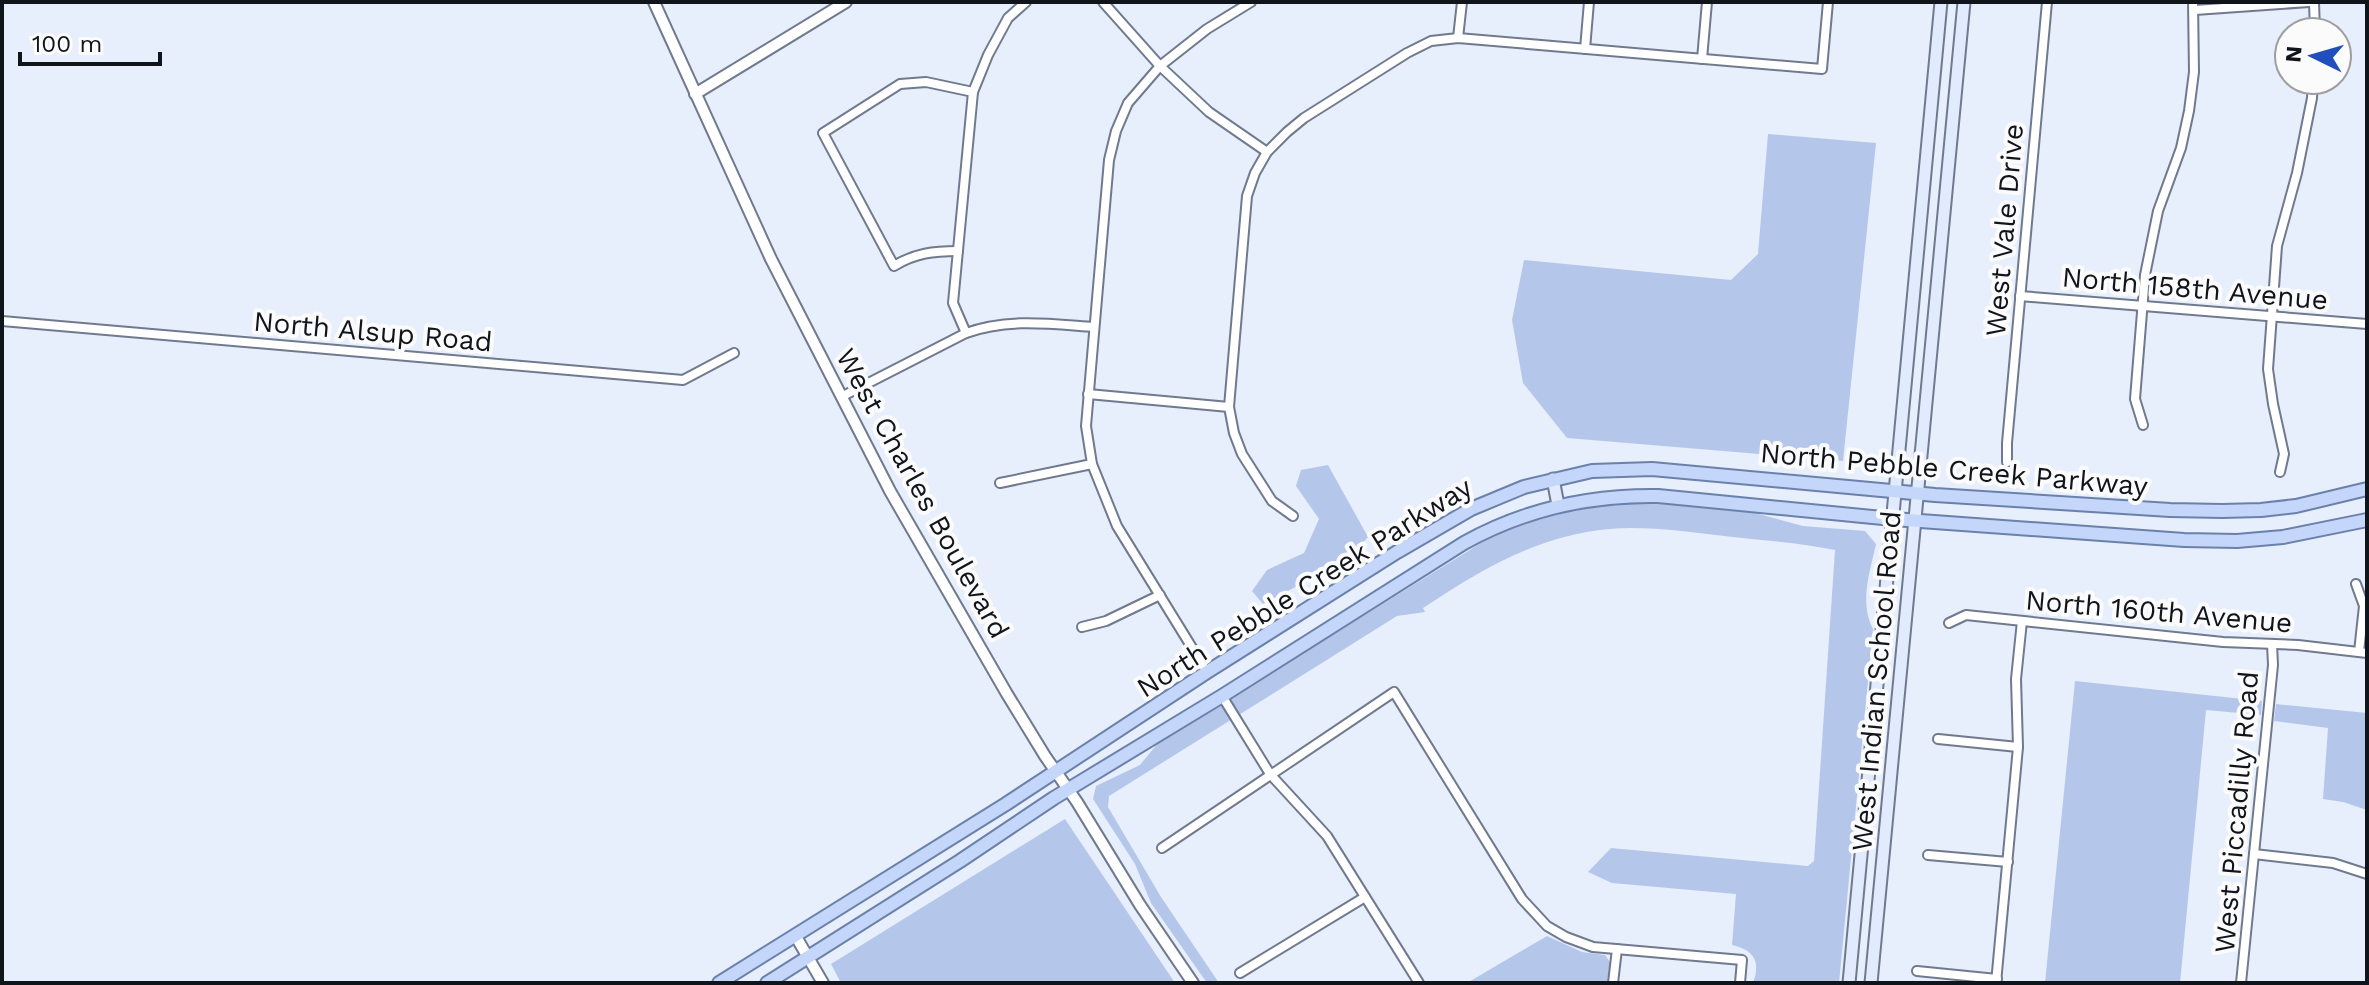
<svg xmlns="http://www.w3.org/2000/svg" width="2369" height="985" font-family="'Work Sans',sans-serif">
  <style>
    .green { fill: #b4c7eb }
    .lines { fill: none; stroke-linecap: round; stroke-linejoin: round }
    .minor-casing { stroke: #707a8e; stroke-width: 12 }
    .tertiary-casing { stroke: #707a8e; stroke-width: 14 }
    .secondary-casing { stroke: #707a8e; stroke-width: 15 }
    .primary-casing { stroke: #6b81aa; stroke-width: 16 }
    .minor { stroke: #fff; stroke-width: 8 }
    .tertiary { stroke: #fff; stroke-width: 10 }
    .secondary { stroke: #e1ebfd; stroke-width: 11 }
    .primary { stroke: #c4d6fa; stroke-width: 12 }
    .labels { text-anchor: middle; stroke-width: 8; stroke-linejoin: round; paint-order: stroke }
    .street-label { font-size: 28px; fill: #10141b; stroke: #fbfbfb }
  </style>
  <rect width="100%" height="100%" fill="#e7eefc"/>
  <g class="green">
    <polygon points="1768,134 1876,143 1843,461 1567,438 1523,383 1512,320 1524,260 1731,280 1758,254"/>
    <polygon points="1328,465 1368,537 1347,560 1263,604 1252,591 1267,570 1304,553 1319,519 1296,486 1301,470"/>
    <path d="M 1652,503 L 1755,513 L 1803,526 L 1865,531 L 1876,544 C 1870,572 1859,602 1873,629 L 1839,983 L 1753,983 C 1761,961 1754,950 1732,945 L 1736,894 L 1612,883 L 1588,872 L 1611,848 L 1808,866 L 1814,861 L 1835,550 C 1803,543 1767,541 1733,537 C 1699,533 1664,528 1630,528 C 1549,529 1488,565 1423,608 L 1425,612 L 1397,616 L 1109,796 L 1108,807 L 1161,897 L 1219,983 L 1207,983 L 1151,903 L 1135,864 L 1093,799 L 1096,786 L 1140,765 L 1158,743 L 1494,535 C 1552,514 1590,504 1652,503 Z"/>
    <polygon points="2075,681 2262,701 2261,715 2206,710 2180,983 2045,983"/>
    <polygon points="2276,704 2367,713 2367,810 2343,802 2323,799 2328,728 2274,721"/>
    <polygon points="1065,819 1175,983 841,983 831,964"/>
    <polygon points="1547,936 1582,952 1605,955 1610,962 1608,983 1467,983"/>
  </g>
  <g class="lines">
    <defs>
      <g id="minor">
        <polyline points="1103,2 1160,66 1209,112 1267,152"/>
        <polyline points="2314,2 2315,32"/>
        <polyline points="2195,10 2309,2"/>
        <polyline points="1458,38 1462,2"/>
        <polyline points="1585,49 1589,2"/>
        <polyline points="1702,59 1707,2"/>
        <path d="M 958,251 C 934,251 915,253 894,266 L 823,133 L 900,84 L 926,82 L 973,92"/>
        <polyline points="2020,296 2367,324"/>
        <polyline points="2,321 683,380 734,353"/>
        <polyline points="966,333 953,303 973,92 988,55 1008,18 1026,2"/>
        <polyline points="1088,394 1229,407"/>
        <path d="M 841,397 L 966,333 C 1008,318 1050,324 1094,327"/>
        <polyline points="2143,425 2135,399 2145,275 2158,211 2181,148 2189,111 2194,72 2193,2"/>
        <polyline points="2007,462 2007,443 2047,2"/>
        <polyline points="2280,472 2284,454 2273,404 2268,369 2277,246 2297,173 2312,98 2313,80"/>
        <polyline points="1000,483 1092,464"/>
        <polyline points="1293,516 1272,501 1242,454 1234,433 1229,407 1247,196 1255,173 1267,152 1287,132 1304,118 1407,53 1431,41 1458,38 1822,69 1828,2"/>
        <polyline points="2356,584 2364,606 2359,652"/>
        <polyline points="1949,623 1966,615 2223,642 2298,645 2367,653"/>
        <polyline points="1082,627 1106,621 1160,595"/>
        <polyline points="1207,672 1117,526 1092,464 1086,426 1109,160 1116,131 1128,103 1160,66 1207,29 1251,2"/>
        <polyline points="1222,696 1270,774 1327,836 1419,983"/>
        <polyline points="1938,739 2018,747"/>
        <polyline points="1162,848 1394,692 1522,899 1547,926 1566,937 1593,947 1742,960 1740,983"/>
        <polyline points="2254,854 2333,863 2367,874"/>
        <polyline points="1928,855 2008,862"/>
        <polyline points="1917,971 1997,979"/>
        <polyline points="1240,973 1365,897"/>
        <polyline points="1613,983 1617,949"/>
        <polyline points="1996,983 2018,747 2016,679 2022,621"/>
        <polyline points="2241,983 2273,665 2272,644"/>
      </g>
      <g id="tertiary">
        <polyline points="654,2 771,259 890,491 1007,694 1045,756 1077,802 1140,905 1193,983"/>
        <polyline points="695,94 846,2"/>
        <polyline points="795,935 823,983"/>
      </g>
      <g id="secondary">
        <polyline points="1553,479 1558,505"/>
        <polyline points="1849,983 1941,2"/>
        <polyline points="1871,983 1964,2"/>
      </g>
      <g id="primary">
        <polyline points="719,983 1006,804 1207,672 1397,552 1471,509 1524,487 1592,471 1652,469 1935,495 2170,510 2222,511 2261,510 2296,506 2367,489"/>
        <path d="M 767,983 L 960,861 L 1054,798 L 1222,696 L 1464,543 C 1525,509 1589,495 1658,496 L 1893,519 L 2184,540 L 2237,541 L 2283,537 L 2367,520"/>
      </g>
    </defs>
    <use href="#minor" class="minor-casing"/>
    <use href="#tertiary" class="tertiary-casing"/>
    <use href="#secondary" class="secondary-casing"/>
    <use href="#primary" class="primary-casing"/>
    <use href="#minor" class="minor"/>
    <use href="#tertiary" class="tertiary"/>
    <use href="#secondary" class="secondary"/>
    <use href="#primary" class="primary"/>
  </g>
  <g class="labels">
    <g class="street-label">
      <text transform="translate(2004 230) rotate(-85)" y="10">West Vale Drive</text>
      <text transform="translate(2195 288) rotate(5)" y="10">North 158th Avenue</text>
      <text transform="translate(373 331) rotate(5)" y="10">North Alsup Road</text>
      <text transform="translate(1954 469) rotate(5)" y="10">North Pebble Creek Parkway</text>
      <text transform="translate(923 493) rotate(61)" y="10">West Charles Boulevard</text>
      <text transform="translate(1304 587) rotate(-32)" y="10">North Pebble Creek Parkway</text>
      <text transform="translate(2159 611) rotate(5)" y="10">North 160th Avenue</text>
      <text transform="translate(1876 681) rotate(-85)" y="10">West Indian School Road</text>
      <text transform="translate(2236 812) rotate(-85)" y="10">West Piccadilly Road</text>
    </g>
  </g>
  <rect width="2369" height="985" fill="none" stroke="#10141b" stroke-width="8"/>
  <g transform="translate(2313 56) rotate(275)"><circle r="38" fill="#fbfbfb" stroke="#9d9fa1" stroke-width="2"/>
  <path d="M0-6L14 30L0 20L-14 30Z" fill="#204ebc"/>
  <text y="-12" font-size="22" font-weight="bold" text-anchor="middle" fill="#10141b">N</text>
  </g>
  <path d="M20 52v12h140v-12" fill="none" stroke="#10141b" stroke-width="4"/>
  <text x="32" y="52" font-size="24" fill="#10141b" stroke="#fbfbfb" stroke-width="6" paint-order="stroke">100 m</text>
</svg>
